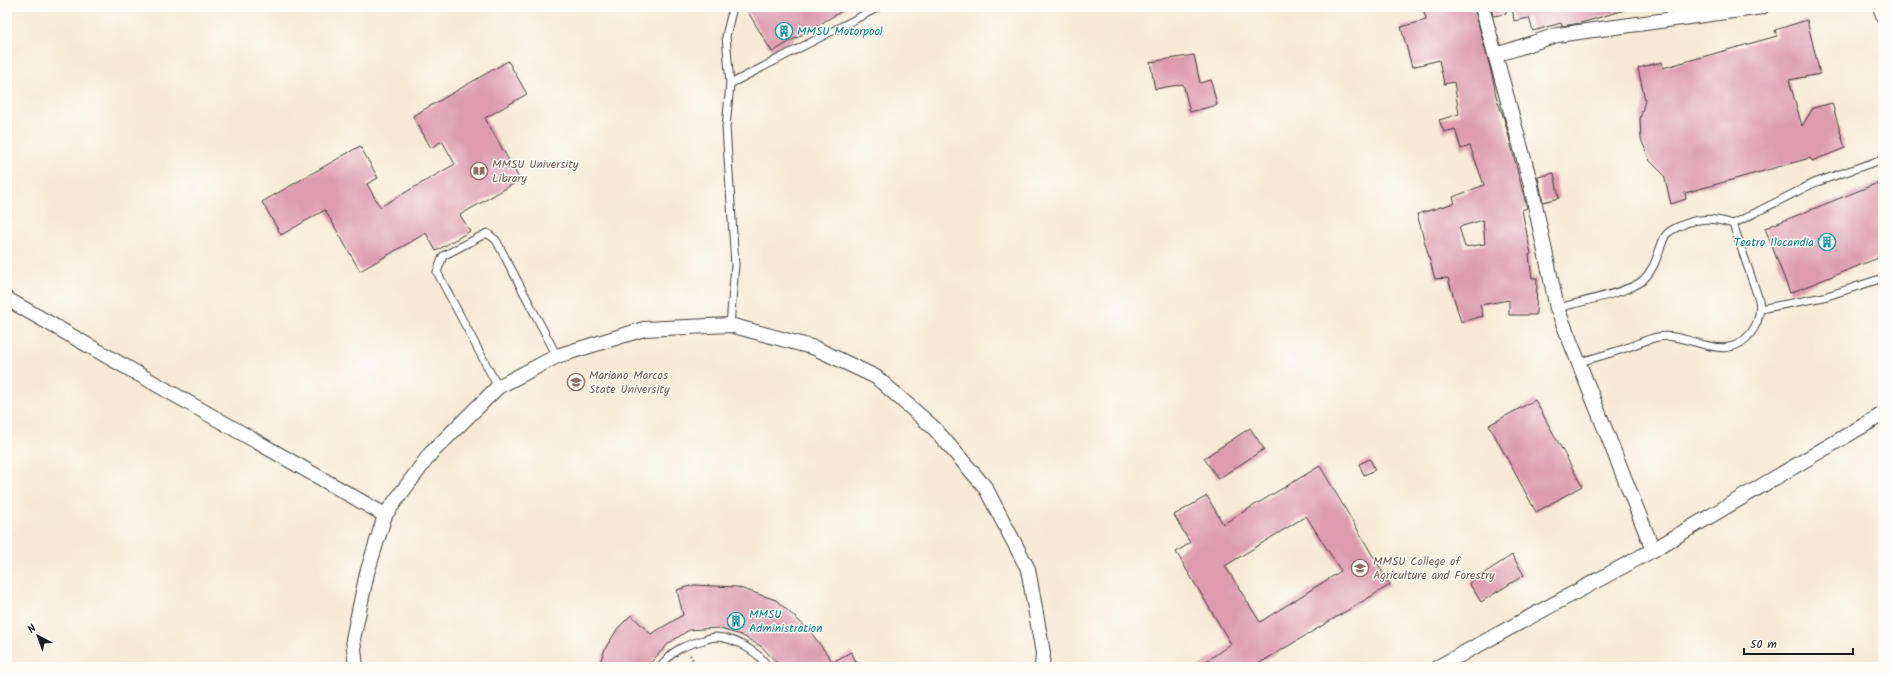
<svg xmlns="http://www.w3.org/2000/svg" width="1890" height="674" font-family="Kalam,sans-serif">
  <style>
    .building { fill: #dd9baf; fill-rule: evenodd }
    .lines { fill: none; stroke-linecap: round; stroke-linejoin: round }
    .service-casing { stroke: #3d3b38; stroke-width: 9 }
    .minor-casing { stroke: #3d3b38; stroke-width: 16 }
    .path { stroke: #3d3b38; stroke-width: 2.5; stroke-dasharray: 1 3; stroke-linecap: butt }
    .service { stroke: #fff; stroke-width: 7 }
    .minor { stroke: #fff; stroke-width: 14 }
    .labels { text-anchor: middle; stroke-width: 3; stroke-linejoin: round; paint-order: stroke }
    .culture-label { font-size: 12px; fill: #0d838f; stroke: #fdfcf7; text-anchor: start }
    .education-label { font-size: 12px; fill: #785e54; stroke: #fdfcf7; text-anchor: start }
  </style>
  <rect width="100%" height="100%" fill="#fdfcf7"/>
  <filter id="ink" filterUnits="userSpaceOnUse"><feTurbulence type="fractalNoise" baseFrequency=".025" numOctaves="2"/><feDisplacementMap in="SourceGraphic" scale="8" xChannelSelector="R" yChannelSelector="G"/><feConvolveMatrix kernelMatrix="1 2 1 2 8 2 1 2 1" color-interpolation-filters="sRGB"/></filter>
  <filter id="wash" filterUnits="userSpaceOnUse"><feTurbulence type="fractalNoise" baseFrequency=".012" numOctaves="4" result="noise"/><feDisplacementMap in="SourceGraphic" scale="16" xChannelSelector="R" yChannelSelector="G"/><feGaussianBlur stdDeviation="0.9" result="paint"/><feColorMatrix in="noise" values="0 0 0 0 0 0 0 0 0 0 0 0 0 0 0 0 0 1.4 0 .05"/><feComposite in="paint" operator="in"/></filter>
  <g filter="url(#wash)">
    <rect width="100%" height="100%" fill="#f7e9d6"/>
    <g id="blocks">
      <g class="building">
        <polygon points="745,7 849,7 772,52"/>
        <path d="M 1423,7 L 1474,7 L 1493,79 L 1496,96 L 1505,122 L 1527,208 L 1522,210 L 1531,254 L 1529,255 L 1532,278 L 1537,278 L 1536,315 L 1509,315 L 1509,300 L 1480,305 L 1483,316 L 1461,322 L 1448,278 L 1435,279 L 1417,214 L 1455,203 L 1453,197 L 1484,185 L 1470,146 L 1461,149 L 1455,129 L 1444,132 L 1439,120 L 1459,114 L 1454,82 L 1444,84 L 1439,60 L 1412,67 L 1401,27 L 1426,20 ZM 1483,220 L 1485,244 L 1465,247 L 1459,227 Z"/>
        <polygon points="1491,7 1506,7 1506,14 1493,16"/>
        <polygon points="1512,7 1625,7 1625,10 1581,23 1562,26 1561,23 1533,31 1529,18 1514,21"/>
        <polygon points="1807,20 1820,74 1789,80 1802,126 1813,108 1832,103 1845,148 1812,161 1810,158 1685,193 1686,199 1671,204 1664,175 1650,161 1641,139 1640,119 1645,100 1638,68 1662,62 1663,68 1777,36 1775,30"/>
        <polygon points="1194,55 1200,83 1211,80 1217,105 1190,112 1183,84 1155,89 1150,62"/>
        <polygon points="508,61 527,94 485,118 520,180 460,215 470,231 436,251 426,233 360,271 325,210 281,235 262,202 360,146 378,178 367,184 380,207 455,164 442,141 431,148 413,116"/>
        <polygon points="1554,173 1559,198 1543,202 1538,177"/>
        <polygon points="1883,181 1883,256 1790,293 1765,228"/>
        <polygon points="1535,400 1582,486 1536,512 1489,425"/>
        <polygon points="1250,428 1264,449 1218,479 1204,458"/>
        <polygon points="1370,459 1375,470 1364,475 1359,464"/>
        <path d="M 1320,466 L 1390,585 L 1253,667 L 1198,667 L 1231,644 L 1176,552 L 1190,543 L 1174,515 L 1207,496 L 1223,524 ZM 1306,516 L 1341,571 L 1260,622 L 1225,566 Z"/>
        <polygon points="1512,555 1524,575 1481,602 1469,583"/>
        <polygon points="694,585 737,587 776,600 809,630 833,662 851,652 859,667 781,667 762,647 741,635 717,628 689,630 669,643 653,660 649,667 598,667 606,647 618,628 631,615 651,634 683,615 677,590"/>
      </g>
    </g>
  </g>
  <g filter="url(#ink)">
    <use href="#blocks" fill-opacity="0" stroke="#3d3b38" stroke-width="1"/>
    <g class="lines">
      <defs>
        <g id="service">
          <polyline points="730,84 726,36 733,7"/>
          <polyline points="1733,224 1814,183 1883,159"/>
          <path d="M 1557,308 C 1576,303 1631,292 1643,280 C 1656,268 1658,251 1665,236 C 1668,232 1675,228 1680,226 C 1699,217 1713,218 1733,224 L 1759,300 C 1761,312 1758,324 1750,334 C 1725,366 1688,331 1658,337 C 1647,339 1637,344 1626,348 C 1611,353 1595,358 1579,362"/>
          <polyline points="1760,309 1824,297 1883,278"/>
          <polyline points="730,325 735,265 726,127 730,84 879,7"/>
          <polyline points="498,387 437,272 443,256 487,233 496,240 557,356"/>
          <path d="M 661,667 C 671,650 685,645 704,640 C 707,639 712,637 716,637 C 734,638 758,651 768,667"/>
        </g>
        <g id="minor">
          <polyline points="1482,7 1530,181 1557,308 1653,550"/>
          <polyline points="1880,7 1883,15"/>
          <polyline points="1496,55 1557,35 1762,7"/>
          <polyline points="7,299 385,515"/>
          <polyline points="356,667 353,639 367,573 385,515 431,453 498,387 557,356 644,329 730,325 815,348 876,377 934,428 985,487 1028,569 1043,653 1042,667"/>
          <polyline points="1438,667 1653,550 1883,414"/>
        </g>
      </defs>
      <use href="#service" class="service-casing"/>
      <use href="#minor" class="minor-casing"/>
      <polyline class="path" points="690,655 697,667"/>
      <use href="#service" class="service"/>
      <use href="#minor" class="minor"/>
    </g>
  </g>
  <defs>
    <symbol id="building-ring" viewBox="-11 -11 22 22"><circle r="9.5" fill="#fdfcf7" stroke="#0f9aa8" stroke-width="1.5"/><path d="M-4-6H4V6H1V3H-1V6H-4ZM-2.5-4.3h1.7v1.8h-1.7ZM.8-4.3h1.7v1.8H.8ZM-2.5-1h1.7V.8h-1.7ZM.8-1h1.7V.8H.8Z" fill="#0f9aa8"/></symbol>
    <symbol id="library-ring" viewBox="-11 -11 22 22"><circle r="9.5" fill="#fdfcf7" stroke="#8d6e63" stroke-width="1.5"/><path d="M-6-4Q-3-5.5-.7-3.5V5Q-3 3-6 4ZM6-4Q3-5.5 .7-3.5V5Q3 3 6 4Z" fill="#8d6e63"/></symbol>
    <symbol id="university-ring" viewBox="-11 -11 22 22"><circle r="9.5" fill="#fdfcf7" stroke="#8d6e63" stroke-width="1.5"/><path d="M0-5L7-2L0 1L-7-2ZM-4 1L0 2.5L4 1V4Q0 6-4 4Z" fill="#8d6e63"/></symbol>
  </defs>
  <g fill-rule="evenodd">
    <use href="#building-ring" x="774" y="21" width="20" height="20"/>
    <use href="#library-ring" x="469" y="161" width="20" height="20"/>
    <use href="#building-ring" x="1817" y="232" width="20" height="20"/>
    <use href="#university-ring" x="566" y="372" width="20" height="20"/>
    <use href="#university-ring" x="1350" y="558" width="20" height="20"/>
    <use href="#building-ring" x="726" y="611" width="20" height="20"/>
  </g>
  <g class="labels">
    <g class="culture-label">
      <text x="797" y="35">MMSU Motorpool</text>
      <text x="1814" y="246" text-anchor="end">Teatro Ilocandia</text>
      <text x="749" y="618">MMSU<tspan x="749" dy="14">Administration</tspan></text>
    </g>
    <g class="education-label">
      <text x="492" y="168">MMSU University<tspan x="492" dy="14">Library</tspan></text>
      <text x="589" y="379">Mariano Marcos<tspan x="589" dy="14">State University</tspan></text>
      <text x="1373" y="565">MMSU College of<tspan x="1373" dy="14">Agriculture and Forestry</tspan></text>
    </g>
  </g>
  <rect width="1890" height="674" fill="none" stroke="#fdfcf7" stroke-width="24"/>
  <g transform="translate(38 636) rotate(319)" stroke="#fdfcf7" stroke-width="3" paint-order="stroke">
  <path d="M0-3L7 15L0 10L-7 15Z" fill="#1c1c1c"/>
  <text y="-6" font-size="11" font-weight="bold" text-anchor="middle" fill="#1c1c1c">N</text>
  </g>
  <path d="M1744 648v6h109v-6" fill="none" stroke="#1c1c1c" stroke-width="2"/>
  <text x="1750" y="648" font-size="12" fill="#1c1c1c" stroke="#fdfcf7" stroke-width="3" paint-order="stroke">50 m</text>
</svg>
